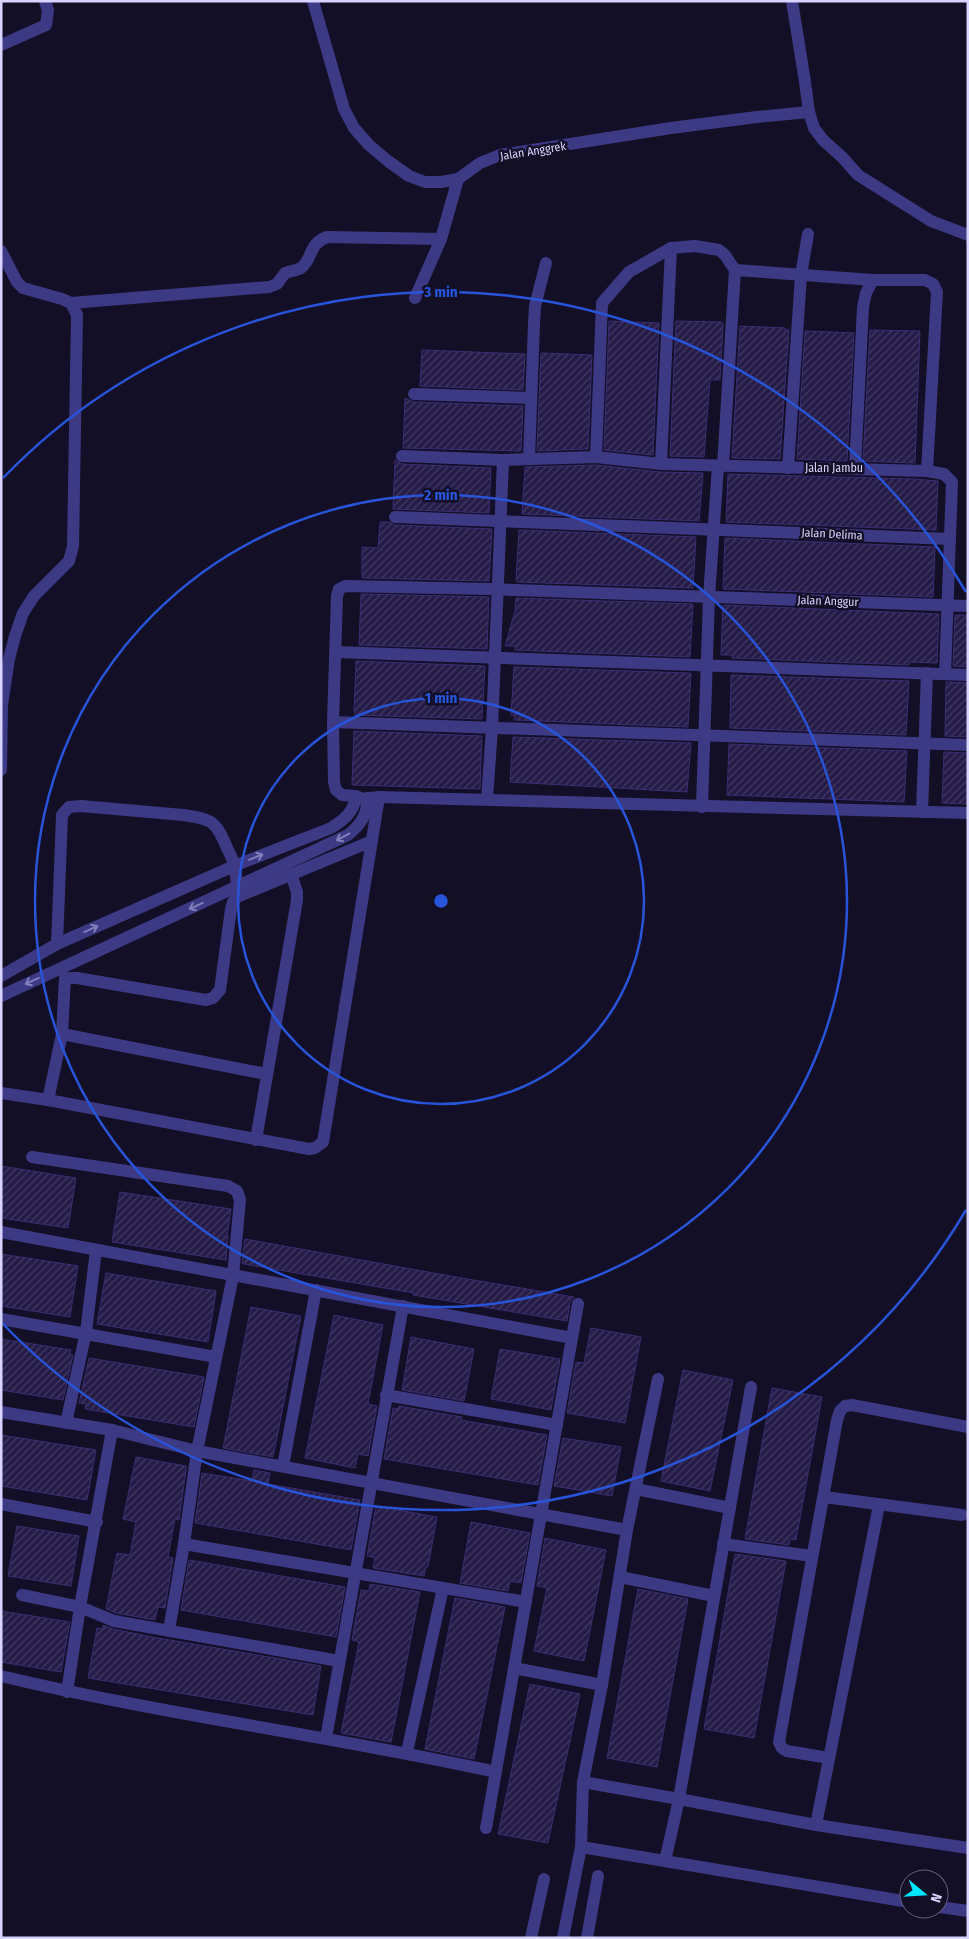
<svg xmlns="http://www.w3.org/2000/svg" width="969" height="1939" font-family="'Fira Sans Condensed',sans-serif">
  <style>
    .building { fill: url(#building-hatch); stroke: #3b2d73 }
    .lines { fill: none; stroke-linecap: round; stroke-linejoin: round }
    .minor { stroke: #3d3a85; stroke-width: 12 }
    .oneway { stroke: #837fbc }
    .ring { fill: none; stroke: #2655da; stroke-width: 2.5 }
    .labels { text-anchor: middle; stroke-width: 5; stroke-linejoin: round; paint-order: stroke }
    .street-label { font-size: 12px; fill: #d9d4ff; stroke: #130f26 }
    .centre { fill: #2655da; stroke: #130f26; stroke-width: 2.5 }
    .ring-label { font-size: 15px; text-anchor: middle; font-weight: bold; fill: #2655da; stroke: #130f26; stroke-width: 5; stroke-linejoin: round; paint-order: stroke }
  </style>
  <defs>
    <pattern id="building-hatch" width="6" height="6" patternUnits="userSpaceOnUse" patternTransform="scale(1.25)"><rect width="6" height="6" fill="#241b47"/><path d="M-1 1l2-2M0 6l6-6M5 7l2-2" fill="none" stroke="#433b63"/></pattern>
  </defs>
  <rect width="100%" height="100%" fill="#130f26"/>
  <g class="building">
    <polygon points="609,321 659,323 653,455 604,450"/>
    <polygon points="676,321 722,322 723,326 720,380 710,380 704,457 670,456"/>
    <polygon points="740,326 785,328 785,330 789,330 780,459 732,458"/>
    <polygon points="870,330 920,331 915,463 863,461"/>
    <polygon points="805,331 854,333 847,461 797,459"/>
    <polygon points="422,350 525,354 523,390 420,386"/>
    <polygon points="541,353 592,355 588,449 537,451"/>
    <polygon points="405,398 414,402 523,406 521,451 403,448"/>
    <polygon points="395,460 402,464 491,468 489,513 393,509"/>
    <polygon points="596,465 660,472 703,473 699,521 522,514 525,467"/>
    <polygon points="728,474 914,479 938,481 936,530 726,522"/>
    <polygon points="380,522 389,522 395,525 492,529 489,581 362,578 362,547 378,548"/>
    <polygon points="519,530 696,537 693,588 517,582 516,580"/>
    <polygon points="725,538 935,547 933,597 723,589"/>
    <polygon points="361,594 489,597 487,649 359,645"/>
    <polygon points="516,598 692,604 693,605 690,657 515,650 515,646 505,646 515,611"/>
    <polygon points="723,605 939,614 937,663 910,662 909,665 732,658 732,655 721,655"/>
    <polygon points="955,615 968,615 968,667 953,666"/>
    <polygon points="356,661 485,666 482,719 355,715 355,711 354,711"/>
    <polygon points="514,667 689,673 691,674 688,727 514,720 515,716 511,715"/>
    <polygon points="731,675 909,681 906,735 730,728"/>
    <polygon points="946,682 968,683 968,737 945,736"/>
    <polygon points="354,731 482,736 480,789 352,785"/>
    <polygon points="513,737 691,743 687,792 510,782"/>
    <polygon points="729,744 907,751 904,802 727,795"/>
    <polygon points="944,752 968,753 968,804 942,803"/>
    <polygon points="1,1166 76,1178 68,1228 1,1218"/>
    <polygon points="120,1192 231,1209 227,1236 228,1236 226,1260 112,1242"/>
    <polygon points="245,1239 450,1276 574,1297 570,1303 567,1321 413,1295 414,1293 244,1264 242,1263"/>
    <polygon points="1,1254 78,1266 70,1317 1,1306"/>
    <polygon points="106,1273 216,1291 208,1342 97,1324"/>
    <polygon points="251,1307 301,1316 273,1457 223,1448"/>
    <polygon points="334,1315 383,1325 368,1404 377,1406 368,1456 358,1454 355,1468 305,1458"/>
    <polygon points="591,1328 641,1337 625,1423 567,1413 576,1362 584,1363"/>
    <polygon points="411,1337 474,1349 464,1401 402,1390"/>
    <polygon points="1,1339 71,1350 70,1355 73,1355 63,1400 1,1390"/>
    <polygon points="500,1349 560,1359 551,1410 491,1399"/>
    <polygon points="89,1358 204,1377 194,1427 85,1409 86,1404 79,1403"/>
    <polygon points="683,1370 733,1380 710,1491 661,1481"/>
    <polygon points="772,1388 822,1397 796,1540 790,1539 789,1545 745,1539"/>
    <polygon points="399,1406 462,1417 461,1420 547,1435 538,1485 384,1459 393,1408 398,1409"/>
    <polygon points="1,1435 96,1450 87,1500 1,1486"/>
    <polygon points="563,1438 621,1447 612,1496 554,1486"/>
    <polygon points="136,1457 186,1466 186,1470 179,1520 175,1519 168,1557 173,1558 165,1608 158,1607 155,1620 116,1613 106,1609 117,1553 130,1555 136,1522 123,1519"/>
    <polygon points="254,1470 270,1473 268,1484 360,1500 351,1550 195,1523 202,1473 252,1481"/>
    <polygon points="376,1506 437,1517 428,1567 426,1567 424,1576 373,1568 375,1558 367,1556"/>
    <polygon points="471,1522 530,1533 521,1583 510,1581 508,1591 460,1583"/>
    <polygon points="17,1526 79,1536 71,1586 8,1576"/>
    <polygon points="545,1538 606,1550 584,1661 534,1651 547,1588 537,1586"/>
    <polygon points="735,1554 786,1561 754,1738 704,1729"/>
    <polygon points="189,1560 345,1587 336,1637 181,1610"/>
    <polygon points="370,1584 420,1592 391,1742 341,1733 359,1642 352,1640 361,1590 369,1591"/>
    <polygon points="638,1589 688,1599 657,1767 607,1758"/>
    <polygon points="455,1598 505,1607 474,1759 425,1749"/>
    <polygon points="1,1611 70,1622 61,1672 1,1662"/>
    <polygon points="103,1625 113,1629 152,1637 321,1666 313,1715 88,1678 97,1628 102,1629"/>
    <polygon points="530,1684 580,1694 548,1843 498,1834"/>
  </g>
  <g class="lines">
    <g class="minor">
      <polyline points="313,1 344,109 354,128 369,145 388,161 409,176 425,182 441,182 458,179 480,163 500,155 671,128 757,117 809,112"/>
      <polyline points="792,1 805,82 809,112 814,128 823,140 842,157 858,175 931,221 968,235"/>
      <polyline points="1,45 46,25 48,10 45,1"/>
      <polyline points="1,251 17,282 23,288 62,299 71,303 77,315 73,546 69,561 34,596 23,613 15,636 9,659 2,705 1,770"/>
      <polyline points="415,298 441,239 458,179"/>
      <path d="M 71,303 L 269,287 L 277,284 L 285,273 C 290,271 296,271 301,268 C 313,259 308,244 327,237 L 441,239"/>
      <polyline points="414,394 531,398"/>
      <polyline points="402,456 503,460 596,457 661,464 927,471 944,474 952,482 945,674"/>
      <polyline points="596,457 602,303 629,272 671,248 695,246 719,250 725,255 735,270 873,280 925,280 933,284 937,292 927,471"/>
      <polyline points="529,459 534,323 535,306 546,263"/>
      <polyline points="661,464 671,248"/>
      <polyline points="723,466 735,270"/>
      <polyline points="788,468 801,275 808,234"/>
      <polyline points="855,468 863,307 866,293 873,280"/>
      <polyline points="395,517 950,539"/>
      <polyline points="968,606 490,589 345,586 339,589 337,596 333,722 334,782 336,790 342,795 356,796 362,799 379,797 968,813"/>
      <polyline points="336,652 968,675"/>
      <polyline points="333,722 968,745"/>
      <polyline points="487,799 492,728 503,460"/>
      <polyline points="702,807 709,597 718,466"/>
      <polyline points="922,812 927,673"/>
      <path d="M 57,944 L 62,815 L 69,807 L 81,806 L 183,815 C 212,819 216,821 227,848 C 230,854 233,860 235,867 C 237,877 235,885 241,893"/>
      <path d="M 1,976 L 57,944 L 234,866 L 331,828 C 344,820 354,812 356,796"/>
      <path d="M 1,996 L 348,835 C 360,825 368,815 367,798"/>
      <polyline points="62,1034 266,1074"/>
      <polyline points="1,1093 48,1100 309,1149 315,1148 323,1142 379,797"/>
      <polyline points="48,1100 62,1034 65,978 77,978 206,1000 213,998 220,990 231,909 233,902 237,897 372,841"/>
      <polyline points="256,1140 297,900 297,892 291,874"/>
      <polyline points="32,1157 228,1186 237,1191 240,1200 233,1276 197,1451 184,1544 169,1630"/>
      <polyline points="1,1232 572,1338"/>
      <polyline points="1,1319 216,1357"/>
      <polyline points="386,1395 557,1425"/>
      <polyline points="1,1412 112,1430 197,1451 627,1530"/>
      <polyline points="66,1423 86,1332 96,1250"/>
      <polyline points="283,1466 316,1290"/>
      <polyline points="636,1489 730,1508"/>
      <polyline points="824,1497 962,1515"/>
      <polyline points="1,1504 97,1522"/>
      <polyline points="184,1544 526,1602"/>
      <polyline points="723,1544 812,1556"/>
      <polyline points="620,1577 714,1596"/>
      <polyline points="22,1595 80,1607 114,1621 339,1661"/>
      <polyline points="514,1668 602,1685"/>
      <path d="M 1,1676 C 165,1715 332,1736 496,1772"/>
      <polyline points="67,1692 80,1607 112,1430"/>
      <polyline points="326,1738 403,1306"/>
      <polyline points="407,1752 443,1588"/>
      <polyline points="829,1758 787,1751 782,1748 779,1742 837,1420 840,1411 845,1406 852,1405 968,1427"/>
      <polyline points="583,1782 679,1799 816,1825 968,1848"/>
      <polyline points="816,1825 879,1505"/>
      <polyline points="486,1828 578,1304"/>
      <polyline points="581,1847 909,1902"/>
      <polyline points="665,1861 679,1799 751,1387"/>
      <polyline points="939,1907 968,1911"/>
      <polyline points="531,1938 544,1879"/>
      <polyline points="563,1938 581,1847 583,1782 602,1685 627,1530 658,1379"/>
      <polyline points="587,1938 598,1876"/>
    </g>
  </g>
  <defs><path id="oneway-shaft" d="M-6 0H5M1.5-3L5.5 0L1.5 3" fill="none" stroke-width="1.6" stroke-linecap="round" stroke-linejoin="round" transform="scale(1.25)"/></defs>
  <g class="oneway">
    <use href="#oneway-shaft" transform="translate(343 837) rotate(152)"/>
    <use href="#oneway-shaft" transform="translate(256 857) rotate(-22)"/>
    <use href="#oneway-shaft" transform="translate(196 906) rotate(156)"/>
    <use href="#oneway-shaft" transform="translate(91 929) rotate(-24)"/>
    <use href="#oneway-shaft" transform="translate(32 981) rotate(155)"/>
  </g>
  <g class="ring">
    <circle cx="441" cy="901" r="203"/>
    <circle cx="441" cy="901" r="406"/>
    <path d="M966 1210A609 609 0 0 1 3 1324M3 478A609 609 0 0 1 966 592"/>
  </g>
  <g class="labels">
    <g class="street-label">
      <text transform="translate(533 151) rotate(-9)" y="4">Jalan Anggrek</text>
      <text x="834" y="472">Jalan Jambu</text>
      <text transform="translate(832 534) rotate(3)" y="4">Jalan Delima</text>
      <text transform="translate(828 601) rotate(2)" y="4">Jalan Anggur</text>
    </g>
  </g>
  <circle cx="441" cy="901" r="8" class="centre"/>
  <g class="ring-label">
    <text x="441" y="297">3 min</text>
    <text x="441" y="500">2 min</text>
    <text x="441" y="703">1 min</text>
  </g>
  <rect width="969" height="1939" fill="none" stroke="#d9d4ff" stroke-width="5"/>
  <g transform="translate(924 1894) rotate(108)"><circle r="24" fill="#130f26" stroke="#625e7d"/>
  <path d="M0-4L9 19L0 12L-9 19Z" fill="#00e5ff"/>
  <text y="-8" font-size="14" font-weight="bold" text-anchor="middle" fill="#d9d4ff">N</text>
  </g>
</svg>
